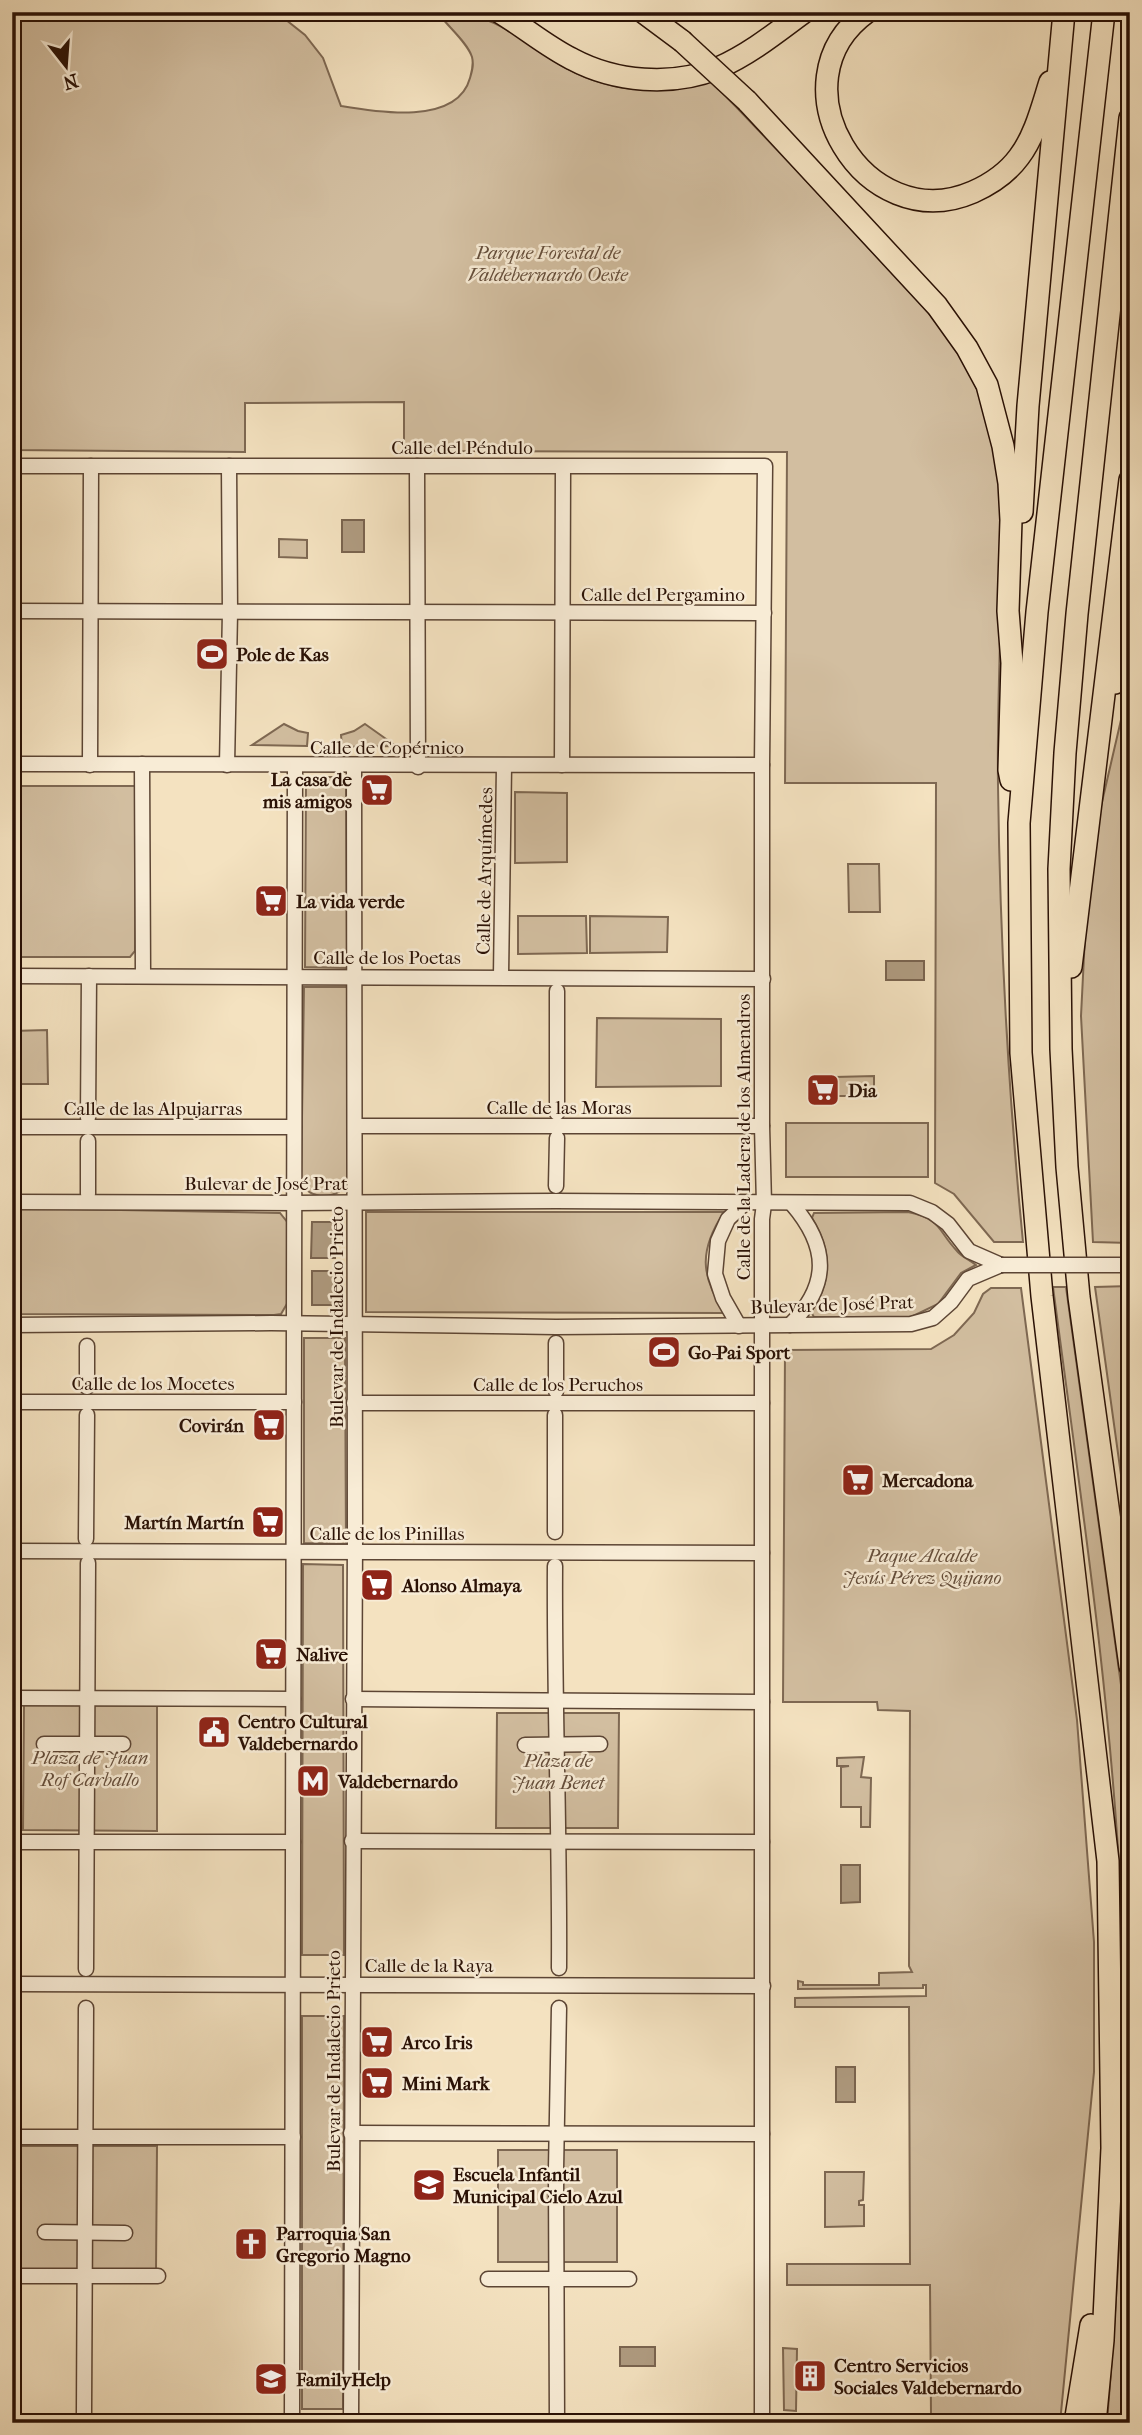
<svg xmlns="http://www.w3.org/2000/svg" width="1142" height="2435" font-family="'IM FELL French Canon',serif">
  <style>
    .green { fill: #d2bea0; stroke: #7e6852; stroke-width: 2 }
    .water { fill: #af9b80; stroke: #7a644f; stroke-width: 2 }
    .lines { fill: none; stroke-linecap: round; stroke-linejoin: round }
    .minor-casing { stroke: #5c4534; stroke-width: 17 }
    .highway-casing { stroke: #2a1105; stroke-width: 24 }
    .minor { stroke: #f8ecd6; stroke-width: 14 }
    .highway { stroke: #f4e2c0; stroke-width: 21 }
    .minor-bridge-casing { stroke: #5c4534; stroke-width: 17; stroke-linecap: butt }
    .highway-bridge-casing { stroke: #2a1105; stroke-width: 24; stroke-linecap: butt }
    .minor-bridge { stroke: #f8ecd6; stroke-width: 14 }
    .highway-bridge { stroke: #f4e2c0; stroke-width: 21 }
    .labels { text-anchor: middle; stroke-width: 5; stroke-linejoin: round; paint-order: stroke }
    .park-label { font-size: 19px; font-style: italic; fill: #654e3b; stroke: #f8ecd6 }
    .street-label { font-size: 19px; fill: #2a1105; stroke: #f8ecd6 }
    .poi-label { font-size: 19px; font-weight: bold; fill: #2a1105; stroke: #f8ecd6; text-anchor: start }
  </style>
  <rect width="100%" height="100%" fill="#f4e2c0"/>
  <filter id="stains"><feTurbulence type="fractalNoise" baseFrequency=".00286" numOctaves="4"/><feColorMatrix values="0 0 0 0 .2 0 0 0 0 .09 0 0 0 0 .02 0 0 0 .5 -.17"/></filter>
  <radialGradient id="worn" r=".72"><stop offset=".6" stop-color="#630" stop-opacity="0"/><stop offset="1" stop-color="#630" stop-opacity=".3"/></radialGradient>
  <g class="green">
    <path d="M 12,12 L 276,12 L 305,35 L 323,58 L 341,106 C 376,112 457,126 470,78 C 472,71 474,65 472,57 C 468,44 451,29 442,18 C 490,4 527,47 566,68 C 612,93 662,95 711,81 C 763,134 813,188 864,243 C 902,284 946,325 971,376 C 1005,444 1002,520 1001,594 C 1000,657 997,721 998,785 C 1000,937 1008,1090 1023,1242 L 994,1242 L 954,1194 L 935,1183 L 936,783 L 785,783 L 787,452 L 404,451 L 404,402 L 245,403 L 245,452 L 12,450 Z"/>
    <polygon points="279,539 307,540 307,558 279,557"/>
    <polygon points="1130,681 1130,1243 1093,1242 1081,1016 1086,916 1099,815"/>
    <polygon points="284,724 298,731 308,733 307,746 252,745"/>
    <polygon points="365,724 396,746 342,747 341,735 354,731"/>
    <polygon points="306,777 346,777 347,968 305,967"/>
    <polygon points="12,786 136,786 135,951 130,957 12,957"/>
    <polygon points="515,792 567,793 567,862 515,863"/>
    <polygon points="848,864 879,864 880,912 849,912"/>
    <polygon points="518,916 586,916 587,953 518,954"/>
    <polygon points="590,916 668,917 667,952 590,953"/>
    <path d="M 304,987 L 347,987 L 348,1181 C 341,1200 308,1201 301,1182 Z"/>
    <polygon points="597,1018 721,1019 721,1086 596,1087"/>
    <polygon points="47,1030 48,1084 12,1084 12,1031"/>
    <polygon points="874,1076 874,1096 836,1096 835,1077"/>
    <rect x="786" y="1123" width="142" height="54"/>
    <polygon points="12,1208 280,1213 288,1223 288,1302 281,1314 274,1315 12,1314"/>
    <path d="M 366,1212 L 724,1212 C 699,1250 700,1276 725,1313 L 366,1312 Z"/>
    <path d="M 908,1212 C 942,1219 937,1230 957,1251 C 962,1257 970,1260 976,1265 L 961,1273 L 938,1304 L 911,1317 L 814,1317 L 811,1312 C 833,1281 831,1249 812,1218 L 814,1213 Z"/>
    <polygon points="1130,1286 1130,1540 1095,1287"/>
    <path d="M 1053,1287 L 1066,1287 L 1122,1692 L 1130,1769 L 1130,2320 L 1122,2423 L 1107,2423 C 1118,2282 1127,2141 1126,1999 C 1126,1967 1123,1935 1121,1902 C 1111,1696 1080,1492 1053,1287 Z"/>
    <polygon points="991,1288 1021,1288 1077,1720 1094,1942 1094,2072 1060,2423 784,2423 784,2416 931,2414 930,2285 787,2285 787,2264 910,2264 909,2007 795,2007 795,1998 926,1996 926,1985 923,1985 923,1988 798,1989 798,1981 803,1982 803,1985 879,1985 879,1973 912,1972 909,1966 910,1711 878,1710 877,1702 783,1702 785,1350 931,1349 954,1335 974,1313 983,1294"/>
    <polygon points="304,1338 345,1338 346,1544 304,1543"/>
    <polygon points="303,1564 343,1565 344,1955 302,1955"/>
    <polygon points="24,1705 157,1706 157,1831 23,1830"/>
    <polygon points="497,1713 619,1713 618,1828 496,1828"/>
    <polygon points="864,1757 861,1777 871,1778 870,1827 861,1827 861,1807 841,1807 841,1767 849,1766 837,1766 837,1758"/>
    <polygon points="302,2016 344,2016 343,2409 302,2409"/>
    <polygon points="15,2146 157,2146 156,2271 14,2270"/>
    <rect x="498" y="2150" width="119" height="112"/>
    <polygon points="825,2172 864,2172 863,2200 859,2201 859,2205 864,2205 864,2226 825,2227"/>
    <polygon points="783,2348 797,2349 796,2411 784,2410"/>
  </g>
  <g class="water">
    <rect x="342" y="520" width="22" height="32"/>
    <rect x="886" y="961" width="38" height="19"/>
    <polygon points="312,1222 335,1222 335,1258 311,1258"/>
    <polygon points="312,1271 335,1271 334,1305 312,1305"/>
    <polygon points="841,1865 860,1865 860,1902 841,1903"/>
    <rect x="836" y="2067" width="19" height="35"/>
    <rect x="620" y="2347" width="35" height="19"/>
  </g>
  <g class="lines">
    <defs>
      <g id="minor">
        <polyline points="12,466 765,466 762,765 762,1126 764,1204 762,1219 762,2423"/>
        <polyline points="417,466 418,767"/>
        <polyline points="12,611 764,613"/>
        <polyline points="12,764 762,765"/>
        <polyline points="142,764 143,976"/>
        <polyline points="90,765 91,466"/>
        <polyline points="227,765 230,612 229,466"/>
        <polyline points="562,765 563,467"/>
        <polyline points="12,976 763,979"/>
        <polyline points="501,976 504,766"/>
        <polyline points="557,1113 557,991"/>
        <polyline points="88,1118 89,976"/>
        <polyline points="355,1126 762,1126"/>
        <polyline points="12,1127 294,1127"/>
        <polyline points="88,1141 88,1194"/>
        <polyline points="556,1186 557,1138"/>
        <polyline points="12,1202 294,1203 556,1201 910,1203 932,1212 948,1224 969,1251 1001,1265"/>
        <polyline points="12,1325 271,1323 556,1327 911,1324 933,1318 951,1302 968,1279 1001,1265"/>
        <path d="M 790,1325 C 830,1285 829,1247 792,1204"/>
        <polyline points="739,1326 723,1298 715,1274 718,1241 728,1219 744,1204"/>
        <polyline points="87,1387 87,1346"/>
        <polyline points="556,1391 556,1343"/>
        <polyline points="12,1402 294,1402"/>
        <polyline points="354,1403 762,1403"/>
        <polyline points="555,1532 555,1415"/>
        <polyline points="86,1539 87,1415"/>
        <polyline points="12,1551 762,1553"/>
        <path d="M 555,1566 C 554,1700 560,1834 559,1968"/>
        <polyline points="12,1698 293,1699"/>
        <polyline points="353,1699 762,1702"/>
        <polyline points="44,1744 123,1744"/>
        <polyline points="525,1745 600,1744"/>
        <polyline points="352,1841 762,1842"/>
        <polyline points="12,1842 293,1842"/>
        <polyline points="86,1969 88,1563"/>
        <polyline points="12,1984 763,1986"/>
        <polyline points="351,2133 762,2134"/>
        <polyline points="12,2137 293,2137"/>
        <polyline points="45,2232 125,2233"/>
        <polyline points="14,2276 158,2276"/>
        <polyline points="488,2279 629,2279"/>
        <polyline points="84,2413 86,2008"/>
        <polyline points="292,2423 295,766"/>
        <polyline points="351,2423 355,1537 354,766"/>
        <polyline points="557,2423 556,2170 559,2008"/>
      </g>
      <g id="highway">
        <path d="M 499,12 C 524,27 546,46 572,59 C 615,82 672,87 718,68 C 750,54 777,32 804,12"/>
        <polyline points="643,12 682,41"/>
        <path d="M 867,12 C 770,82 865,239 973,192 C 991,184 1008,172 1019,157 C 1035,136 1042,107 1050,82"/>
        <polyline points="747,101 937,306 967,348 987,385 1003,446 1009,483 1011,520 1008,611 1012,663 1009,770 1011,780"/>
        <polyline points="1130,118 1077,614 1065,753 1059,869 1061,1049 1067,1167 1079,1297 1130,1666"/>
        <polyline points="1022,512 1028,406 1064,12"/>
        <polyline points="1115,683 1130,642"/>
        <polyline points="1071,967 1130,480"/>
        <polyline points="1075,2423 1091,2325"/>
        <polyline points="1095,2423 1103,2340 1112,2148 1108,1861 1042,1296 1021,1053 1019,823 1037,612 1104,12"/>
      </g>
    </defs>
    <use href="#minor" class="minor-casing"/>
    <use href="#highway" class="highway-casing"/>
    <use href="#minor" class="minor"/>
    <use href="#highway" class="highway"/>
    <defs>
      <polyline id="minor-bridge" points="1001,1265 1124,1265"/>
      <polyline id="highway-bridge" points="682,41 747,101"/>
    </defs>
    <use href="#minor-bridge" class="minor-bridge-casing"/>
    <use href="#highway-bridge" class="highway-bridge-casing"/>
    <use href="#minor-bridge" class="minor-bridge"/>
    <use href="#highway-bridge" class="highway-bridge"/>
  </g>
  <defs>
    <symbol id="stadium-square" viewBox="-11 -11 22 22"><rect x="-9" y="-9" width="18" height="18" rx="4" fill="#8f2418" stroke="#f8ecd6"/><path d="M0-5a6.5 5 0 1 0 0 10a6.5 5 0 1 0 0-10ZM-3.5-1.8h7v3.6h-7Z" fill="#fff"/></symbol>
    <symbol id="supermarket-square" viewBox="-11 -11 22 22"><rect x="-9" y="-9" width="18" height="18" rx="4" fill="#8f2418" stroke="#f8ecd6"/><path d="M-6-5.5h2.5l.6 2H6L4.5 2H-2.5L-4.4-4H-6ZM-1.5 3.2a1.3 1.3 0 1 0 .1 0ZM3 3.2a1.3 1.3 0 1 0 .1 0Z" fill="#fff"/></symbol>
    <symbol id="civic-square" viewBox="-11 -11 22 22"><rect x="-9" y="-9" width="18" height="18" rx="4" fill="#8f2418" stroke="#f8ecd6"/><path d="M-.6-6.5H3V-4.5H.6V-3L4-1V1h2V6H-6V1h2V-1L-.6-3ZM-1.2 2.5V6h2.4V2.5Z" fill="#fff"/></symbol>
    <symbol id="metro-square" viewBox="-11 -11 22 22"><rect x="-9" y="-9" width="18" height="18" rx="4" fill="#8f2418" stroke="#f8ecd6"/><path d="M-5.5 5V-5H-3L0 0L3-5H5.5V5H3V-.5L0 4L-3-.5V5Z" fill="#fff"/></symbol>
    <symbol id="school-square" viewBox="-11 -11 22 22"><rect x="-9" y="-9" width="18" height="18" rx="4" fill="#8f2418" stroke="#f8ecd6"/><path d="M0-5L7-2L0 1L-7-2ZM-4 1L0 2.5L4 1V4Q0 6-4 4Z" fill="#fff"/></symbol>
    <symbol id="church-square" viewBox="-11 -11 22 22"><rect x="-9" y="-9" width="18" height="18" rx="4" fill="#8f2418" stroke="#f8ecd6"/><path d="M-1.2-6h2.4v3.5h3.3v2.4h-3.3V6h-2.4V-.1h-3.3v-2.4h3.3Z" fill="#fff"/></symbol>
    <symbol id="building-square" viewBox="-11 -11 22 22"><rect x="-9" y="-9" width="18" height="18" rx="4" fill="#8f2418" stroke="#f8ecd6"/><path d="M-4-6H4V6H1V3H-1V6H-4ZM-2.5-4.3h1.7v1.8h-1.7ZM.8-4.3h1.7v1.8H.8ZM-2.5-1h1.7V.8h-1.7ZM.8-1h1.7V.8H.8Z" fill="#fff"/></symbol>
  </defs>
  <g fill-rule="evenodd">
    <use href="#stadium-square" x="193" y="635" width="38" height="38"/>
    <use href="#supermarket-square" x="358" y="771" width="38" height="38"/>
    <use href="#supermarket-square" x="252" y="882" width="38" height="38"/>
    <use href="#supermarket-square" x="804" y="1071" width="38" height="38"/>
    <use href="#stadium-square" x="645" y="1333" width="38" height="38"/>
    <use href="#supermarket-square" x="250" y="1406" width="38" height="38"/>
    <use href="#supermarket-square" x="839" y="1461" width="38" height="38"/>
    <use href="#supermarket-square" x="249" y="1503" width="38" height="38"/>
    <use href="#supermarket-square" x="358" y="1566" width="38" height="38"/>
    <use href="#supermarket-square" x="252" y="1635" width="38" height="38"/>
    <use href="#civic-square" x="195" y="1713" width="38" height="38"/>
    <use href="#metro-square" x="294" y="1762" width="38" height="38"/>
    <use href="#supermarket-square" x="358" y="2023" width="38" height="38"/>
    <use href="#supermarket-square" x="358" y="2064" width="38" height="38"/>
    <use href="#school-square" x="410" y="2166" width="38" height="38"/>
    <use href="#church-square" x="232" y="2225" width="38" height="38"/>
    <use href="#building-square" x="791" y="2357" width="38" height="38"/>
    <use href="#school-square" x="252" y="2360" width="38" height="38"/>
  </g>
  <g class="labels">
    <g class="park-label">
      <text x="548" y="259">Parque Forestal de<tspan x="548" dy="22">Valdebernardo Oeste</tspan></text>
      <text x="922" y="1562">Paque Alcalde<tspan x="922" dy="22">Jesús Pérez Quijano</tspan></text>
      <text x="90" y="1764">Plaza de Juan<tspan x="90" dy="22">Rof Carballo</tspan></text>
      <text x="558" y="1767">Plaza de<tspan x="558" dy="22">Juan Benet</tspan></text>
    </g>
    <g class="street-label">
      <text x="462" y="454">Calle del Péndulo</text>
      <text x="663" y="601">Calle del Pergamino</text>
      <text x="387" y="754">Calle de Copérnico</text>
      <text transform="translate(484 871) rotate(-89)" y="7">Calle de Arquímedes</text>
      <text x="387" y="964">Calle de los Poetas</text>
      <text x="559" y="1114">Calle de las Moras</text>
      <text x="153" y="1115">Calle de las Alpujarras</text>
      <text transform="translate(743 1137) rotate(-90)" y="7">Calle de la Ladera de los Almendros</text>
      <text x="266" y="1190">Bulevar de José Prat</text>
      <text transform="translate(832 1304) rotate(-2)" y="7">Bulevar de José Prat</text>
      <text transform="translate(336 1317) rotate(-90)" y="7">Bulevar de Indalecio Prieto</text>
      <text x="153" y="1390">Calle de los Mocetes</text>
      <text x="558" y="1391">Calle de los Peruchos</text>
      <text x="387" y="1540">Calle de los Pinillas</text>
      <text x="429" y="1972">Calle de la Raya</text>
      <text transform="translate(333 2061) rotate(-90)" y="7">Bulevar de Indalecio Prieto</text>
    </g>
    <g class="poi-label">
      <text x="236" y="661">Pole de Kas</text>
      <text x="352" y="786" text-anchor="end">La casa de<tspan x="352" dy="22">mis amigos</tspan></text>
      <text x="296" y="908">La vida verde</text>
      <text x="848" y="1097">Dia</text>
      <text x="688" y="1359">Go-Pai Sport</text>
      <text x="244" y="1432" text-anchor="end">Covirán</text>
      <text x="882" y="1487">Mercadona</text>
      <text x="244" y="1529" text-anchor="end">Martín Martín</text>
      <text x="402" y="1592">Alonso Almaya</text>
      <text x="296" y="1661">Nalive</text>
      <text x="238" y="1728">Centro Cultural<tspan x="238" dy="22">Valdebernardo</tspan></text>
      <text x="338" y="1788">Valdebernardo</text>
      <text x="402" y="2049">Arco Iris</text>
      <text x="402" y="2090">Mini Mark</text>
      <text x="453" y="2181">Escuela Infantil<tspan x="453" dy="22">Municipal Cielo Azul</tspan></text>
      <text x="276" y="2240">Parroquia San<tspan x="276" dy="22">Gregorio Magno</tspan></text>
      <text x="834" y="2372">Centro Servicios<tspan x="834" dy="22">Sociales Valdebernardo</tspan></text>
      <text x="296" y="2386">FamilyHelp</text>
    </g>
  </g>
  <rect width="1142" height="2435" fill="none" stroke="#f4e2c0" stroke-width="42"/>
  <rect x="14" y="14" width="1114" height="2407" fill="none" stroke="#2a1105" stroke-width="3.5"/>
  <rect x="21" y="21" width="1100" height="2393" fill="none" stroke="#2a1105" stroke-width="2"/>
  <g transform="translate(66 66) rotate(163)" stroke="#f8ecd6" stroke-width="5" paint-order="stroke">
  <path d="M0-5L12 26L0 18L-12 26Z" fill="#2a1105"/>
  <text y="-10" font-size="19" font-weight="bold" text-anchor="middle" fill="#2a1105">N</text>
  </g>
  <rect width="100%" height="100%" filter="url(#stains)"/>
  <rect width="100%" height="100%" fill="url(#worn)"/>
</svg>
